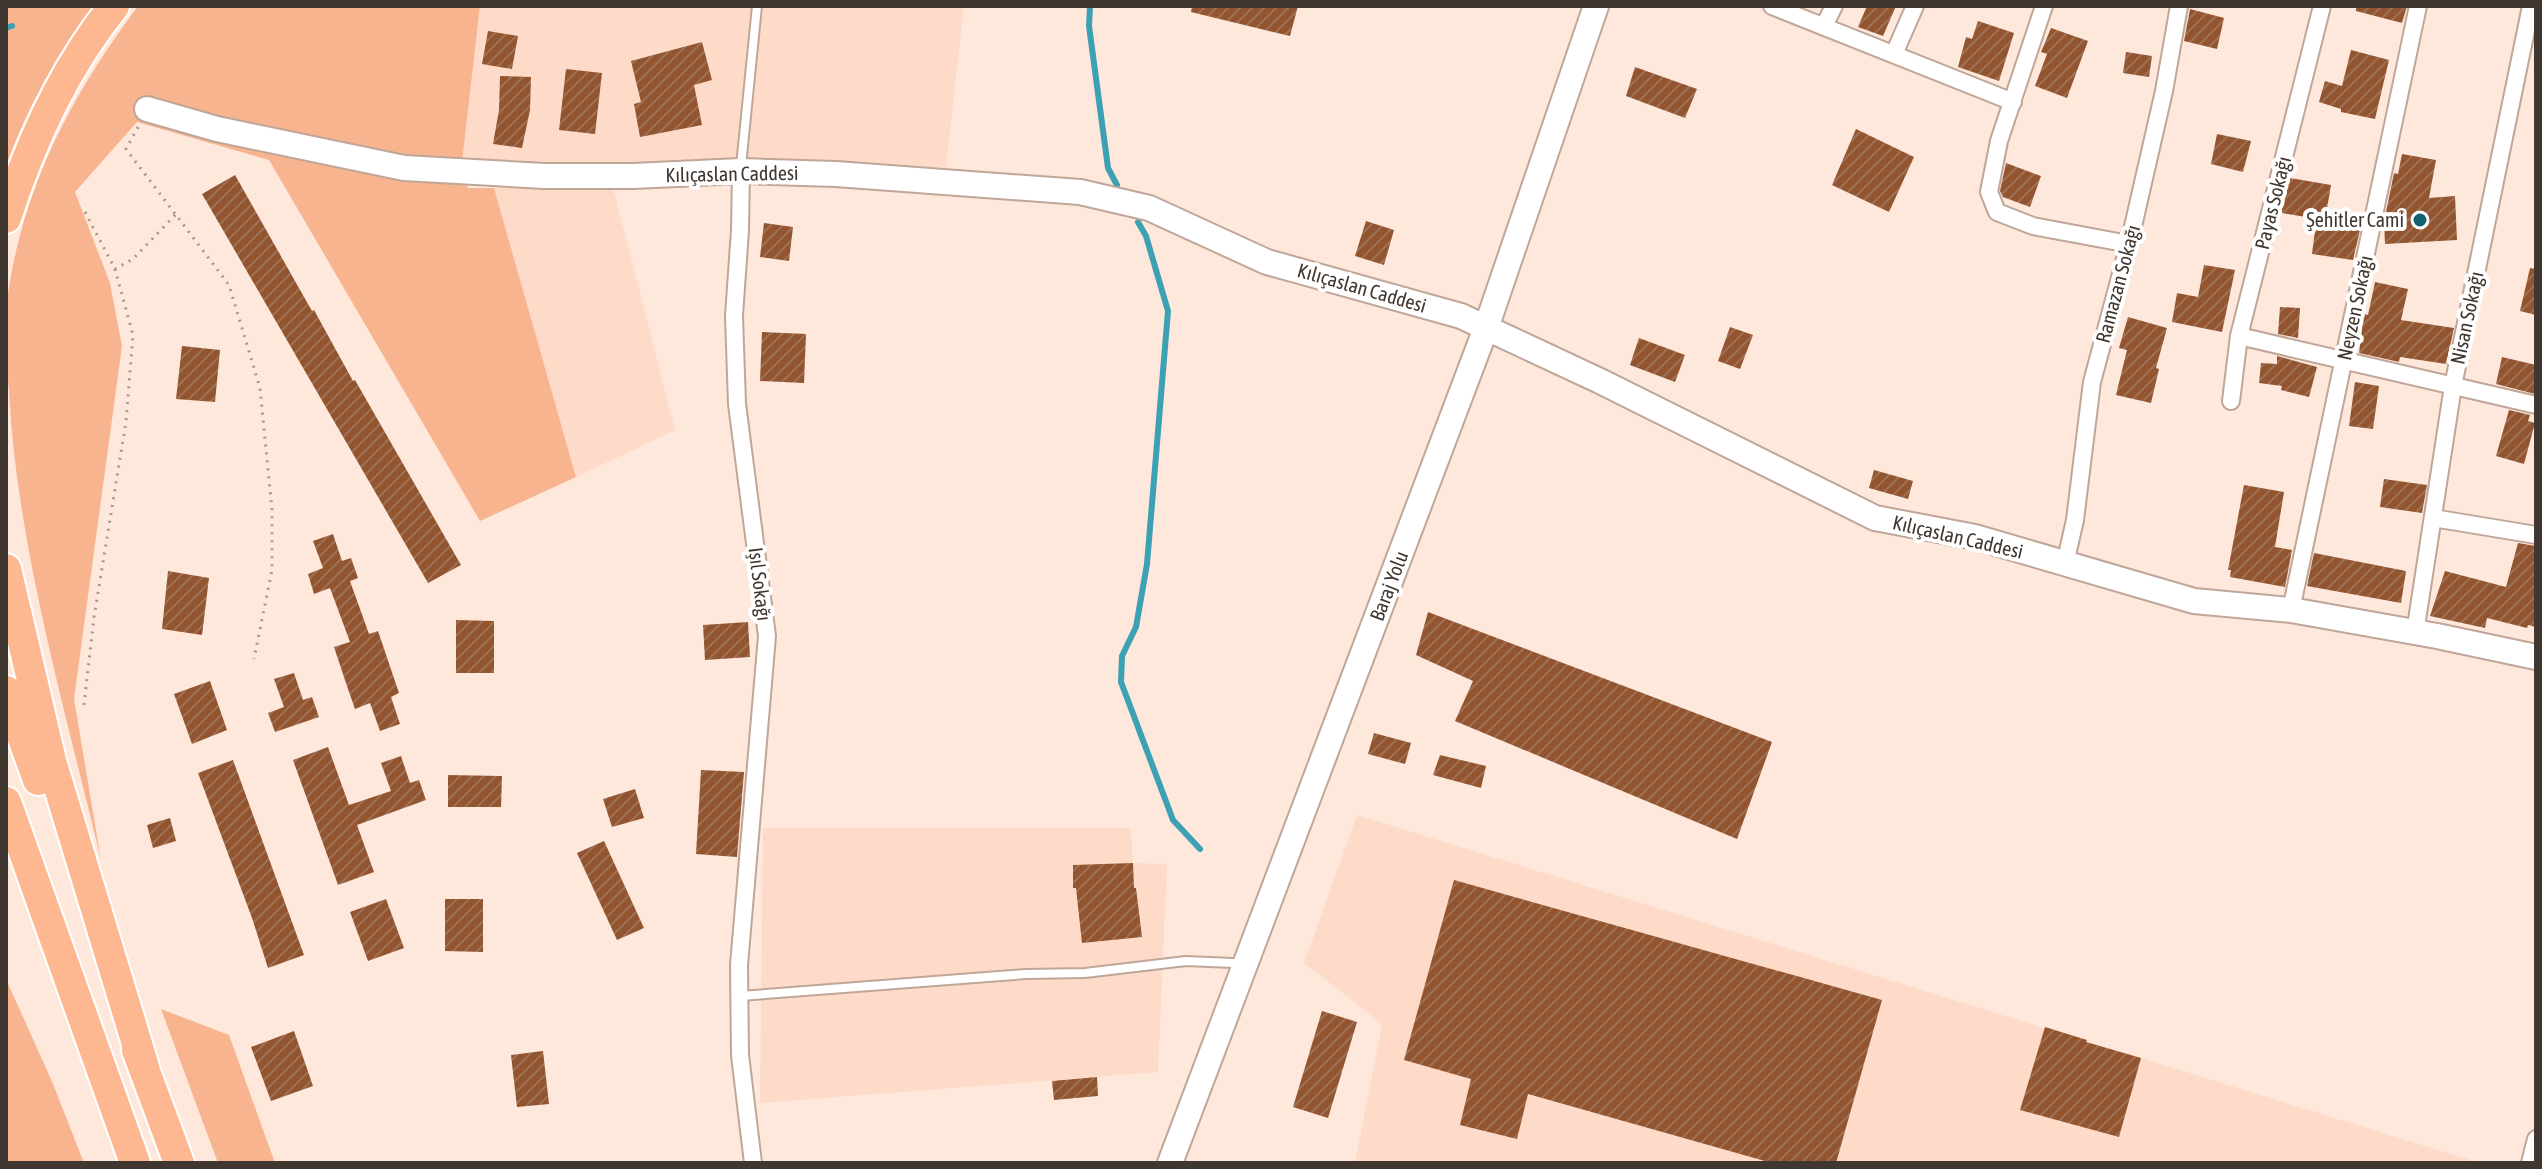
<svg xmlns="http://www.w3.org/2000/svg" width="2542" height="1169" font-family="'Asap Condensed',sans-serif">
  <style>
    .built { fill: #fddbc8 }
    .grass { fill: #f7b48f }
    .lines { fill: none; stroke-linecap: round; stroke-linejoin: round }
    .stream { stroke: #3ba1b3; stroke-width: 6 }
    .building { fill: url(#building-hatch) }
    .lane-casing { stroke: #bfa698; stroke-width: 12 }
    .street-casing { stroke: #bfa698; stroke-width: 20 }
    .secondary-casing { stroke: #bfa698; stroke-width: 28 }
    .highway-casing { stroke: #fff; stroke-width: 34 }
    .path { stroke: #a7978d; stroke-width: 3; stroke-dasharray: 2 6; stroke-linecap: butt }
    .lane { stroke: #fff; stroke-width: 8 }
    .street { stroke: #fff; stroke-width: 16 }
    .secondary { stroke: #fff; stroke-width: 24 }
    .highway { stroke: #fdb891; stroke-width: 30 }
    .poi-dot { fill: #16626e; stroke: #fff; stroke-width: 3 }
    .labels { text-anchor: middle; stroke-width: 8; stroke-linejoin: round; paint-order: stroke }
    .street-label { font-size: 20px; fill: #413731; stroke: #fff }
    .poi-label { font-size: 20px; fill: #413731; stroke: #fff; text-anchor: end }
  </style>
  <defs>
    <pattern id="building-hatch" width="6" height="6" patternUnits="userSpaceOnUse" patternTransform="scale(2)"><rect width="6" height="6" fill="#925530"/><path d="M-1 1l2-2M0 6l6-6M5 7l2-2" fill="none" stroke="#9f7054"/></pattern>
  </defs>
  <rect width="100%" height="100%" fill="#fee8dc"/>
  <g class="built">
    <polygon points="480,6 964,6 946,167 728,162 462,162"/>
    <polygon points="613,187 675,430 576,477 494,188"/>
    <polygon points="1357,815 2480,1163 1355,1163 1382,1024 1304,963"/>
    <polygon points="763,828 1131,828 1133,863 1167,864 1158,1072 760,1103"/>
  </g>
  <g class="grass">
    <path d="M 6,6 L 94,6 C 56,55 27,108 6,166 Z"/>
    <path d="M 138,6 L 480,6 L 462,162 L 468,188 L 494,188 L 576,477 L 480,521 L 269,160 L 137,122 L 75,192 L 110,283 L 122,346 L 74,699 L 101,860 C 65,709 17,546 9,392 C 7,362 2,330 7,301 C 22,188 71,96 138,6 Z"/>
    <polygon points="6,979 53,1084 84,1163 6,1163"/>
    <polygon points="161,1009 229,1035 275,1163 218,1163"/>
  </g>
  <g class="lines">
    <g class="stream">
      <polyline points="1090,6 1089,26 1108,168 1117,185"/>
      <polyline points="6,28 12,26"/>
      <polyline points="1138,222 1146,236 1168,311 1147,564 1136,627 1122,656 1121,682 1173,820 1200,849"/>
    </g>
  </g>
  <g class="building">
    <polygon points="1192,6 1298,6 1290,36 1191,12"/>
    <polygon points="1867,6 1896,6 1883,36 1858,27"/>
    <polygon points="2356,6 2407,6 2402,23 2356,11"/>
    <polygon points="2190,9 2224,18 2217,49 2184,41"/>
    <polygon points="1978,21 2014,33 1999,81 1958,67 1966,37 1972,39"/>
    <polygon points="2051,28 2088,41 2067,98 2035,86 2047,54 2041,52"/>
    <polygon points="488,31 518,36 512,69 482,64"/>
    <polygon points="702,42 712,80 694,85 702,125 640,137 634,104 641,102 631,61"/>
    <polygon points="2351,50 2389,60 2375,119 2341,112 2341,109 2319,102 2325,81 2342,86"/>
    <polygon points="2126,52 2152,56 2149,77 2123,73"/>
    <polygon points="1635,67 1697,89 1685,118 1626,96"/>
    <polygon points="566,69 602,73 595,134 559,130"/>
    <polygon points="500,76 531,77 530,110 522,148 493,144 499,110"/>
    <polygon points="1856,129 1914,157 1889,212 1832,185"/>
    <polygon points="2217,134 2251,141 2243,172 2211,164"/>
    <polygon points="2402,154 2436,160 2429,198 2455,196 2457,240 2385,244 2384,222 2394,173 2398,174"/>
    <polygon points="2006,163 2041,176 2030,207 2003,197 2000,191"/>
    <polygon points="235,175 312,311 314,310 353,381 355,380 461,565 428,583 202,194"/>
    <polygon points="2290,178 2331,185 2325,220 2281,213"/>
    <polygon points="1366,221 1394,230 1384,265 1355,256"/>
    <polygon points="764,223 793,227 789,261 760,257"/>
    <polygon points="2316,223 2360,230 2353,260 2312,254"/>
    <polygon points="2204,265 2235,270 2222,332 2172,322 2177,293 2198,297"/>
    <polygon points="2530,268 2536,269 2536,315 2520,311"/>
    <polygon points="2375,282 2408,289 2401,320 2454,328 2446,364 2400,357 2399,362 2359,353 2364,314 2368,315"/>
    <polygon points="2280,307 2300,308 2298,338 2278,334"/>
    <polygon points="2128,317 2167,328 2156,368 2159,369 2151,403 2116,395 2127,350 2119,348"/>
    <polygon points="1730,327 1753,335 1740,369 1718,361"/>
    <polygon points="762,332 806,334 804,383 760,381"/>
    <polygon points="1639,338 1685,355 1675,382 1630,365"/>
    <polygon points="182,346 220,350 215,402 176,399"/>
    <polygon points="2277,356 2317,367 2309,397 2281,390 2282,386 2259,383 2261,363 2277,364"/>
    <polygon points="2502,357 2536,365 2535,394 2496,384"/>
    <polygon points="2355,382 2379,386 2373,429 2349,426"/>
    <polygon points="2509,410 2530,415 2528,421 2535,423 2524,464 2496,456"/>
    <polygon points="1874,470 1913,481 1908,499 1869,488"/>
    <polygon points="2384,479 2427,485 2422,513 2380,507"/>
    <polygon points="2244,485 2284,492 2275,547 2292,550 2285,587 2230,577 2231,570 2228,570"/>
    <polygon points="333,534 342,561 351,558 358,578 350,581 369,634 378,631 399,693 391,697 400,724 380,731 370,703 355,709 348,689 334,647 350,642 330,588 314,594 308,574 323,568 313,541"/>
    <polygon points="2518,543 2536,546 2536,627 2528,625 2527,628 2487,618 2485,628 2430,616 2445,571 2506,587"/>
    <polygon points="2314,553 2406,571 2401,603 2307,586"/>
    <polygon points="168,571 209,578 202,635 162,629"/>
    <polygon points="1428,612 1772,742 1737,839 1455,721 1473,681 1416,655"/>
    <polygon points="456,620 494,621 494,673 456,673"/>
    <polygon points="748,622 750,657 705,660 703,625"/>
    <polygon points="294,673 303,700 312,697 319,717 275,732 268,713 284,707 274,679"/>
    <polygon points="210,681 227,730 192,744 174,694"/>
    <polygon points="1374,733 1411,743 1405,764 1368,754"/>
    <polygon points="328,747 349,805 391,791 381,763 401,756 410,783 419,780 426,800 357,825 374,872 338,885 293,760"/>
    <polygon points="1440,755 1486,766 1481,788 1433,775"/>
    <polygon points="233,760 304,955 268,968 252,918 198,773"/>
    <polygon points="701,770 744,772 737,857 696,854"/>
    <polygon points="448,775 502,776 501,807 448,807"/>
    <polygon points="635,789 644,818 612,827 603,799"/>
    <polygon points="170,818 176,841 153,848 147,825"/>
    <polygon points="604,841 644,928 617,940 577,853"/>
    <polygon points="1133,863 1134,888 1136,888 1142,937 1082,943 1076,888 1073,888 1073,865"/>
    <polygon points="1454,880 1882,1000 1836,1163 1772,1163 1528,1094 1517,1139 1460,1125 1471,1079 1404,1060"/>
    <polygon points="386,899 404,948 368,961 350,912"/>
    <polygon points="445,899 483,899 483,952 445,951"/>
    <polygon points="1322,1011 1357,1022 1328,1118 1293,1107"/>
    <polygon points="2045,1027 2087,1040 2086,1042 2141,1058 2119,1137 2020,1110"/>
    <polygon points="294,1031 313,1086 271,1101 251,1047"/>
    <polygon points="543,1051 549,1104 517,1107 511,1055"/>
    <polygon points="1097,1077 1098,1096 1054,1100 1052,1081"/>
  </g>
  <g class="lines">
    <defs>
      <g id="lane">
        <polyline points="741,166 757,6"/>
        <polyline points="740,996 1026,974 1085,973 1186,961 1233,963 1240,966"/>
      </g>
      <g id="street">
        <polyline points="1772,6 2013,102"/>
        <polyline points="2044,6 1999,141 1989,192 1997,212 2033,226 2129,244"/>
        <polyline points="1824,26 1834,6"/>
        <polyline points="1894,54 1915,6"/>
        <polyline points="741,171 740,230 734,316 737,404 767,636 739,965 740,1055 753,1163"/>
        <polyline points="2239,336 2536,405"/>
        <polyline points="2231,401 2239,336 2322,6"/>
        <polyline points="2433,518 2536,535"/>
        <polyline points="2065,564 2075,520 2092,382 2129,244 2164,91 2179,6"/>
        <polyline points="2291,610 2418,6"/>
        <polyline points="2415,633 2453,386 2531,6"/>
        <polyline points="2530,1163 2536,1139"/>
      </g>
      <g id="secondary">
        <polyline points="147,109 217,129 404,168 544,176 633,176 741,171 836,174 1080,192 1149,208 1267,262 1461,316 1600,381 1875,518 1975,537 2194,601 2291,610 2437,636 2536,657"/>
        <polyline points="1170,1163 1486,328 1596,6"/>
      </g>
      <g id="highway">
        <path d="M 6,218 C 30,143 65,67 114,6"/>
        <polyline points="6,569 51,761 144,1067"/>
        <polyline points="6,691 38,780"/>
        <polyline points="6,802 135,1163"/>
        <polyline points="137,1050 179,1163"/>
      </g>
    </defs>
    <use href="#lane" class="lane-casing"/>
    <use href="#street" class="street-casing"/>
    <use href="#secondary" class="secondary-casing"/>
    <use href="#highway" class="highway-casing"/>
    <g class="path">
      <polyline points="138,127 126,149 229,285 260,388 272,510 272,570 254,659"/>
      <polyline points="85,212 115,269 133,259 176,214"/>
      <polyline points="84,705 94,617 126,422 133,335 115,269"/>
    </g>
    <use href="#lane" class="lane"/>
    <use href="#street" class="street"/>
    <use href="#secondary" class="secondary"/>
    <use href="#highway" class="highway"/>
  </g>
  <circle class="poi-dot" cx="2420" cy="220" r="8"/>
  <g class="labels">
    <g class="street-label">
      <text transform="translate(732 174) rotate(-1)" y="7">Kılıçaslan Caddesi</text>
      <text transform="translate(2273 203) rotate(-76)" y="7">Payas Sokağı</text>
      <text transform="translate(2118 284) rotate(-75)" y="7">Ramazan Sokağı</text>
      <text transform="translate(1362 288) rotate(16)" y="7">Kılıçaslan Caddesi</text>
      <text transform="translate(2355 308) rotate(-78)" y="7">Neyzen Sokağı</text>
      <text transform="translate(2467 318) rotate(-78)" y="7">Nisan Sokağı</text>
      <text transform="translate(1958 537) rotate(13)" y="7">Kılıçaslan Caddesi</text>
      <text transform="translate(760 584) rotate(83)" y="7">Işıl Sokağı</text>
      <text transform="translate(1389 586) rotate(-69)" y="7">Baraj Yolu</text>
    </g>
    <g class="poi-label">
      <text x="2404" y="227">Şehitler Cami</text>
    </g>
  </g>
  <rect width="2542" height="1169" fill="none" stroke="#413731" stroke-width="16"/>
</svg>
